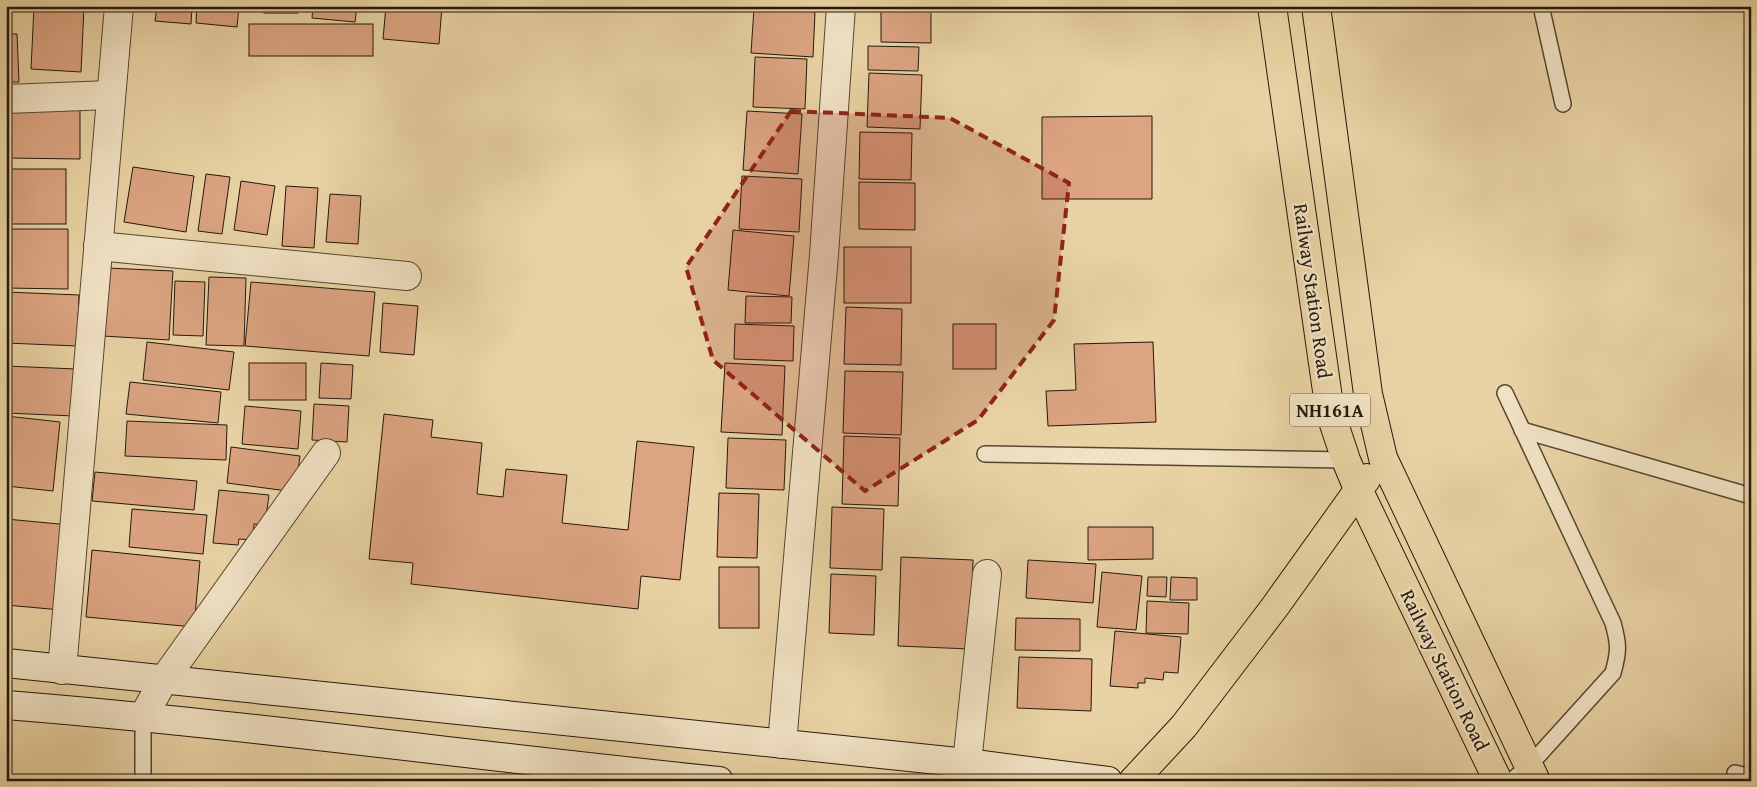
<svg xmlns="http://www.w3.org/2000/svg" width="1757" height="787" font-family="'Gentium Book Plus',serif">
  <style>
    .building { fill: #dca481; stroke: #24180c }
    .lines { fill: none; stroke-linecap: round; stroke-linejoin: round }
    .service-casing { stroke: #554732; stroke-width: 18 }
    .minor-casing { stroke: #554732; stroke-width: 30 }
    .secondary-casing { stroke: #24180c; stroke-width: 30 }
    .trunk-casing { stroke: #24180c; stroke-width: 30 }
    .service { stroke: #f1e2c4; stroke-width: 15 }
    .minor { stroke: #f1e2c4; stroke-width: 28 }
    .secondary { stroke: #f1e2c4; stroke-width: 28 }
    .trunk { stroke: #e9d3a4; stroke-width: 28 }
    .marked { fill: #8f2418; fill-opacity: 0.2; stroke: #8f2418; stroke-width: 4; stroke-dasharray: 10 6; stroke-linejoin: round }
    .labels { text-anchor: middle; stroke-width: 4.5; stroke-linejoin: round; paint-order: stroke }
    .shield { fill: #f1e2c4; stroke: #625543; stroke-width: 1 }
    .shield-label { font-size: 19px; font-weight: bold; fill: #24180c }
    .street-label { font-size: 20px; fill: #24180c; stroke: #f1e2c4 }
  </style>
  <rect width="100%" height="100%" fill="#e9d3a4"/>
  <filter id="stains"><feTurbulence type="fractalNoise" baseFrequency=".004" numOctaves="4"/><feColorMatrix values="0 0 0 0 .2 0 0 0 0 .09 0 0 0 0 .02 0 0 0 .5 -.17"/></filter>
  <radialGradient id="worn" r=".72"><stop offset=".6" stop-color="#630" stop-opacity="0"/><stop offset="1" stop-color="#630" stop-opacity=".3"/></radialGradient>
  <g class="building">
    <polygon points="34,6 84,7 81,72 31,69"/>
    <polygon points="157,6 192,6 191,24 155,21"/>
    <polygon points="197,6 239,6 237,27 196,23"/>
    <rect x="264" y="6" width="34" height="7"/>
    <polygon points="313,6 357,6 355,22 312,18"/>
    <polygon points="386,6 442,6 439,44 383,39"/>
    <polygon points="778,6 815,6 814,9"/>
    <polygon points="881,6 933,6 933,9 881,8"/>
    <polygon points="754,8 815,12 813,57 751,53"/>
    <polygon points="881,11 931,11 931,43 881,42"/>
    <rect x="249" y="24" width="124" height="32"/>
    <polygon points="6,34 17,34 19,82 6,82"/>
    <polygon points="868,46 919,47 918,71 868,70"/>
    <polygon points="755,57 807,59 805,109 753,107"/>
    <polygon points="869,73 922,75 920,129 867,127"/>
    <polygon points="6,108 80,109 80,159 6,158"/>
    <polygon points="747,111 802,114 798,174 743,170"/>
    <polygon points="1152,116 1152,199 1042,199 1042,117"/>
    <polygon points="860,132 912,133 911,180 859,179"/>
    <polygon points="133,167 194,176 186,232 124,222"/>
    <rect x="6" y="169" width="60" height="55"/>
    <polygon points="206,174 230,177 222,234 198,231"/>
    <polygon points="742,176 802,179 799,232 739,229"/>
    <polygon points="241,181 275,186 267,235 234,230"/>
    <polygon points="859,182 915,183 915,230 859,229"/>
    <polygon points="286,186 318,188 314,248 282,246"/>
    <polygon points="330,194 361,196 358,244 326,242"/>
    <polygon points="6,229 68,229 68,289 6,288"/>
    <polygon points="733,230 794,236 789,296 728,290"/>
    <rect x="844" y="247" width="67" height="56"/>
    <polygon points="107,268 173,271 169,340 103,336"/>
    <polygon points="209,277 246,278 244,346 206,345"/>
    <polygon points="175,281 205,282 203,336 173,335"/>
    <polygon points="251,282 375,292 369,356 245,346"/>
    <polygon points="6,292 79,295 77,346 6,343"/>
    <polygon points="746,296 792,297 791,323 745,323"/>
    <polygon points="383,303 418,306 414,355 380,352"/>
    <polygon points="846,307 902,309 901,365 844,364"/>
    <polygon points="735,324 794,326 793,361 734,359"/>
    <rect x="953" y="324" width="43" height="45"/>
    <polygon points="147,342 234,352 229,390 143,380"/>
    <polygon points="1153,342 1156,422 1048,426 1046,391 1076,390 1074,344"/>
    <rect x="249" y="363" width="57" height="37"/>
    <polygon points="321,363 353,365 351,399 319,398"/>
    <polygon points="725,363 785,366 782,435 721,432"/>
    <polygon points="6,366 76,369 74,416 6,413"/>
    <polygon points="845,371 903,372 901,435 843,433"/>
    <polygon points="130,382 221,392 218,423 126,414"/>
    <polygon points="314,404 349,406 347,442 312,440"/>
    <polygon points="245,406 301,411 298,449 242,444"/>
    <polygon points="384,414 433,420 431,437 482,443 477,494 503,497 506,469 567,475 562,523 628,530 637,441 694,447 680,580 641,576 638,609 411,584 413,563 369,559"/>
    <polygon points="6,416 60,422 53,491 6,486"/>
    <polygon points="127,421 227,425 226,460 125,456"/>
    <polygon points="844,436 900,438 898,506 842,504"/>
    <polygon points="728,438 786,440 784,490 726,488"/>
    <polygon points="231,447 300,456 295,492 227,483"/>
    <polygon points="95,472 197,481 194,510 92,501"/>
    <polygon points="219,490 269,495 265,525 254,524 253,540 239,539 238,545 213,543"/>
    <polygon points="719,493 759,494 757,558 717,557"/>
    <polygon points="832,507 884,509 882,570 830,568"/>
    <polygon points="132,509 207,515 203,554 129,547"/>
    <polygon points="6,519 70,525 61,610 6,605"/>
    <polygon points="1088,527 1153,527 1153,559 1088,560"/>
    <polygon points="92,550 200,561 194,627 86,617"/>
    <polygon points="901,557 973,560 970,649 898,646"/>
    <polygon points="1028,560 1096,564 1093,603 1026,598"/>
    <rect x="719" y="567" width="40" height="61"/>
    <polygon points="1102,572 1142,576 1136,630 1097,627"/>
    <polygon points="831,574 876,576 874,635 829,633"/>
    <polygon points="1148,577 1167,577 1166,597 1147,596"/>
    <polygon points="1171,577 1197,578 1197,600 1170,600"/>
    <polygon points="1147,601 1189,603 1188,634 1146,633"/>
    <polygon points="1016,618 1080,619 1080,651 1015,650"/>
    <polygon points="1115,631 1181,637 1178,673 1164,672 1163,680 1145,678 1145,683 1138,683 1138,688 1110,686"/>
    <polygon points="1019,657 1092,659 1091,711 1017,708"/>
  </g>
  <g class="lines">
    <defs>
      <g id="service">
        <polyline points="1541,6 1563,104"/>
        <path d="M 1505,393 L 1613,623 C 1619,645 1619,651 1613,673 L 1529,766 L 1511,781"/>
        <polyline points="1522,430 1751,496"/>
        <polyline points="985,454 1346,460"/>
        <polyline points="143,717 143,781"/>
        <polyline points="1735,773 1751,777"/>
      </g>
      <g id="minor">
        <polyline points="6,99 110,95"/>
        <polyline points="98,246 407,276"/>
        <polyline points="62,670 119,6"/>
        <polyline points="143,717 163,681 326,453"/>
        <polyline points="782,744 824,255 841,6"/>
        <polyline points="967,763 987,574"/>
      </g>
      <g id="secondary">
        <polyline points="6,663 967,763 1108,781"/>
        <path d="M 6,705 C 245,724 481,757 719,781"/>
      </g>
      <g id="trunk">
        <polyline points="1272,6 1330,412 1346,460 1358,489 1498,781"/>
        <polyline points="1316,6 1368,394 1383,458 1536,781"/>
        <polyline points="1133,781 1184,726 1274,608 1367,478"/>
      </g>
    </defs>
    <use href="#service" class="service-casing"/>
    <use href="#minor" class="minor-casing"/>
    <use href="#secondary" class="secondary-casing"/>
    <use href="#trunk" class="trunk-casing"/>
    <use href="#service" class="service"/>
    <use href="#minor" class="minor"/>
    <use href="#secondary" class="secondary"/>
    <use href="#trunk" class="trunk"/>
  </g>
  <path class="marked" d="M 791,111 L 950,118 L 1069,183 L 1054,320 L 978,420 L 865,491 L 713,360 L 686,267 Z"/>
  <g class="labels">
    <rect class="shield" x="1290" y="393.5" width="80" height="33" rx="4"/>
    <g class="shield-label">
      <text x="1330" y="417">NH161A</text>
    </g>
    <g class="street-label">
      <text transform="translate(1313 291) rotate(82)" y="7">Railway Station Road</text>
      <text transform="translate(1445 670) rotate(64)" y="7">Railway Station Road</text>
    </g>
  </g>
  <rect width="1757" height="787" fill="none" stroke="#e9d3a4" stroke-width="25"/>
  <rect x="8" y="8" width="1742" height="772" fill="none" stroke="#24180c" stroke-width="2.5"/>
  <rect x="12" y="12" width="1732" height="762" fill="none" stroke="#24180c"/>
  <rect width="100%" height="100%" filter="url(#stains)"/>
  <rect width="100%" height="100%" fill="url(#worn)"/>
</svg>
